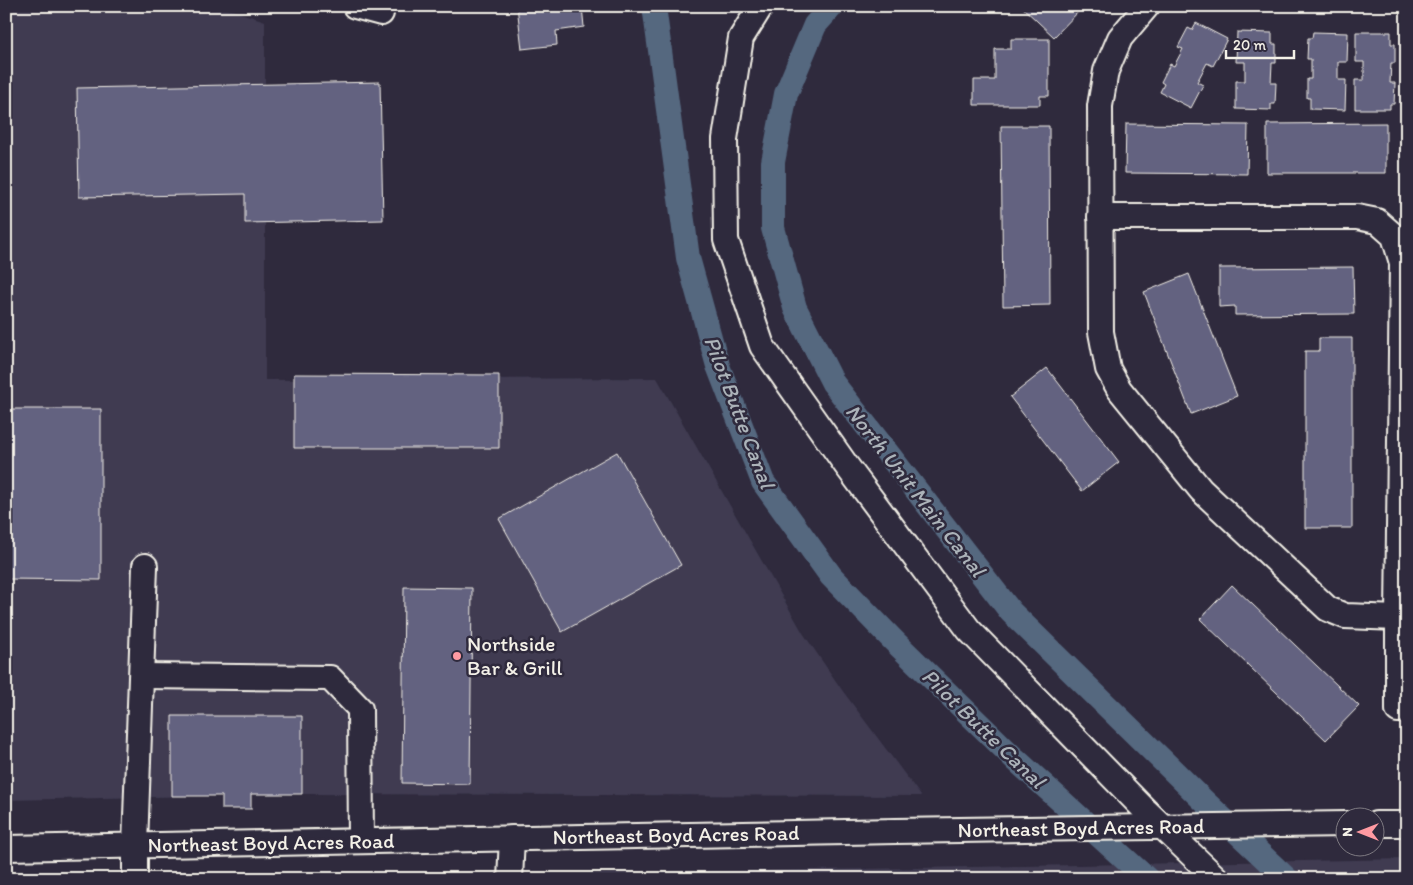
<svg xmlns="http://www.w3.org/2000/svg" width="1413" height="885" font-family="Itim,sans-serif">
  <style>
    .built { fill: #3f3b51 }
    .lines { fill: none; stroke-linecap: round; stroke-linejoin: round }
    .canal { stroke: #54677f; stroke-width: 24 }
    .building { fill: #646280; stroke: #f4f1e8 }
    .minor-casing { stroke: #f4f1e8; stroke-width: 28 }
    .minor { stroke: #2f2a3d; stroke-width: 24 }
    .poi-dot { fill: #ff9aa2; stroke: #2f2a3d; stroke-width: 2 }
    .labels { text-anchor: middle; stroke-width: 5; stroke-linejoin: round; paint-order: stroke }
    .poi-label { font-size: 21px; fill: #f4f1e8; stroke: #2f2a3d; text-anchor: start }
    .street-label { font-size: 21px; fill: #f4f1e8; stroke: #2f2a3d }
    .water-label { font-size: 22px; font-style: italic; fill: #acb3b9; stroke: #2f2a3d }
  </style>
  <rect width="100%" height="100%" fill="#2f2a3d"/>
  <filter id="ink" filterUnits="userSpaceOnUse"><feTurbulence type="fractalNoise" baseFrequency=".02" numOctaves="2"/><feDisplacementMap in="SourceGraphic" scale="10" xChannelSelector="R" yChannelSelector="G"/><feConvolveMatrix kernelMatrix="1 2 1 2 8 2 1 2 1" color-interpolation-filters="sRGB"/></filter>
  <g filter="url(#ink)">
    <g class="built">
      <polygon points="6,6 219,6 265,21 265,380 657,378 803,633 842,690 921,796 302,794 6,800"/>
      <polygon points="1407,859 1407,879 320,879"/>
    </g>
    <g class="lines">
      <g class="canal">
        <polyline points="654,6 688,258 718,366 763,482 831,576 893,640 1015,759 1147,879"/>
        <polyline points="832,6 815,25 786,94 773,162 773,228 795,308 833,383 1011,612 1205,802 1287,879"/>
      </g>
    </g>
    <g class="building">
      <polygon points="517,6 582,6 584,27 556,31 557,45 522,49"/>
      <polygon points="1021,6 1082,6 1083,7 1054,37"/>
      <polygon points="1196,23 1227,39 1213,66 1207,63 1197,82 1203,85 1191,108 1160,92 1164,84 1161,82 1170,64 1174,66 1183,49 1178,47 1188,28 1192,30"/>
      <polygon points="1237,32 1272,33 1272,44 1276,44 1276,63 1272,63 1271,83 1276,83 1275,104 1271,104 1271,110 1236,109 1236,81 1245,81 1245,62 1236,62"/>
      <polygon points="1313,32 1348,33 1347,62 1338,62 1338,80 1346,80 1345,110 1310,109 1310,98 1307,98 1307,79 1311,79 1311,59 1307,59 1308,38 1312,38"/>
      <polygon points="1356,32 1391,32 1391,44 1395,44 1395,63 1391,63 1390,83 1395,83 1394,104 1390,104 1390,109 1355,109 1355,80 1364,80 1364,62 1356,62"/>
      <polygon points="1011,39 1049,39 1049,96 1040,96 1040,105 974,105 974,80 995,80 995,49 1011,49"/>
      <polygon points="380,82 383,220 245,223 245,194 79,197 77,88"/>
      <polygon points="1386,123 1386,173 1267,173 1267,124"/>
      <polygon points="1126,124 1248,125 1247,174 1125,173"/>
      <polygon points="1001,126 1049,126 1050,305 1003,306"/>
      <polygon points="1353,267 1354,314 1235,315 1235,306 1219,307 1219,268"/>
      <polygon points="1189,274 1237,396 1191,414 1144,292"/>
      <polygon points="1319,338 1352,338 1352,528 1305,528 1305,351 1319,351"/>
      <polygon points="1047,368 1119,462 1082,491 1010,397"/>
      <polygon points="294,374 499,375 499,448 294,448"/>
      <polygon points="6,409 101,409 101,580 6,579"/>
      <polygon points="617,452 681,565 562,632 499,519"/>
      <polygon points="1232,585 1359,706 1326,740 1200,619"/>
      <polygon points="404,587 472,588 470,784 402,783"/>
      <polygon points="172,716 302,716 302,794 251,794 251,809 222,809 222,796 172,796"/>
    </g>
    <g class="lines">
      <defs>
        <g id="minor">
          <polyline points="355,6 381,13"/>
          <polyline points="761,6 741,38 725,139 726,240 762,346 846,465 969,630 1145,810 1217,879"/>
          <polyline points="1147,6 1120,38 1106,71 1100,106 1101,332 1108,369 1119,389 1201,490 1328,609 1345,616 1398,618"/>
          <polyline points="1100,217 1357,217 1377,221 1394,236 1402,263 1398,618 1398,710"/>
          <polyline points="142,676 330,678 360,709 361,841"/>
          <polyline points="1376,824 1407,824"/>
          <polyline points="6,848 896,831 1346,824"/>
          <polyline points="135,879 135,845 145,566"/>
          <polyline points="510,879 512,838"/>
        </g>
      </defs>
      <use href="#minor" class="minor-casing"/>
      <use href="#minor" class="minor"/>
    </g>
  </g>
  <circle class="poi-dot" cx="457" cy="656" r="5"/>
  <g class="labels">
    <g class="poi-label">
      <text x="467" y="651">Northside<tspan x="467" dy="24">Bar &amp; Grill</tspan></text>
    </g>
    <g class="street-label">
      <text transform="translate(1081 828) rotate(-1)" y="7">Northeast Boyd Acres Road</text>
      <text transform="translate(676 835) rotate(-1)" y="7">Northeast Boyd Acres Road</text>
      <text transform="translate(271 843) rotate(-1)" y="7">Northeast Boyd Acres Road</text>
    </g>
    <g class="water-label">
      <text transform="translate(740 412) rotate(69)" y="8">Pilot Butte Canal</text>
      <text transform="translate(916 490) rotate(52)" y="8">North Unit Main Canal</text>
      <text transform="translate(984 728) rotate(44)" y="8">Pilot Butte Canal</text>
    </g>
  </g>
  <rect width="1413" height="885" fill="none" stroke="#2f2a3d" stroke-width="25"/>
  <rect x="12" y="12" width="1388" height="860" fill="none" stroke="#f4f1e8" stroke-width="2" filter="url(#ink)"/>
  <g transform="translate(1360 832) rotate(270)"><circle r="24" fill="#2f2a3d" stroke="#7e7a81"/>
  <path d="M0-4L9 19L0 12L-9 19Z" fill="#ff9aa2"/>
  <text y="-8" font-size="14" font-weight="bold" text-anchor="middle" fill="#f4f1e8">N</text>
  </g>
  <path d="M1226 50v8h68v-8" fill="none" stroke="#f4f1e8" stroke-width="2.5"/>
  <text x="1233" y="50" font-size="15" fill="#f4f1e8" stroke="#2f2a3d" stroke-width="4" paint-order="stroke">20 m</text>
</svg>
